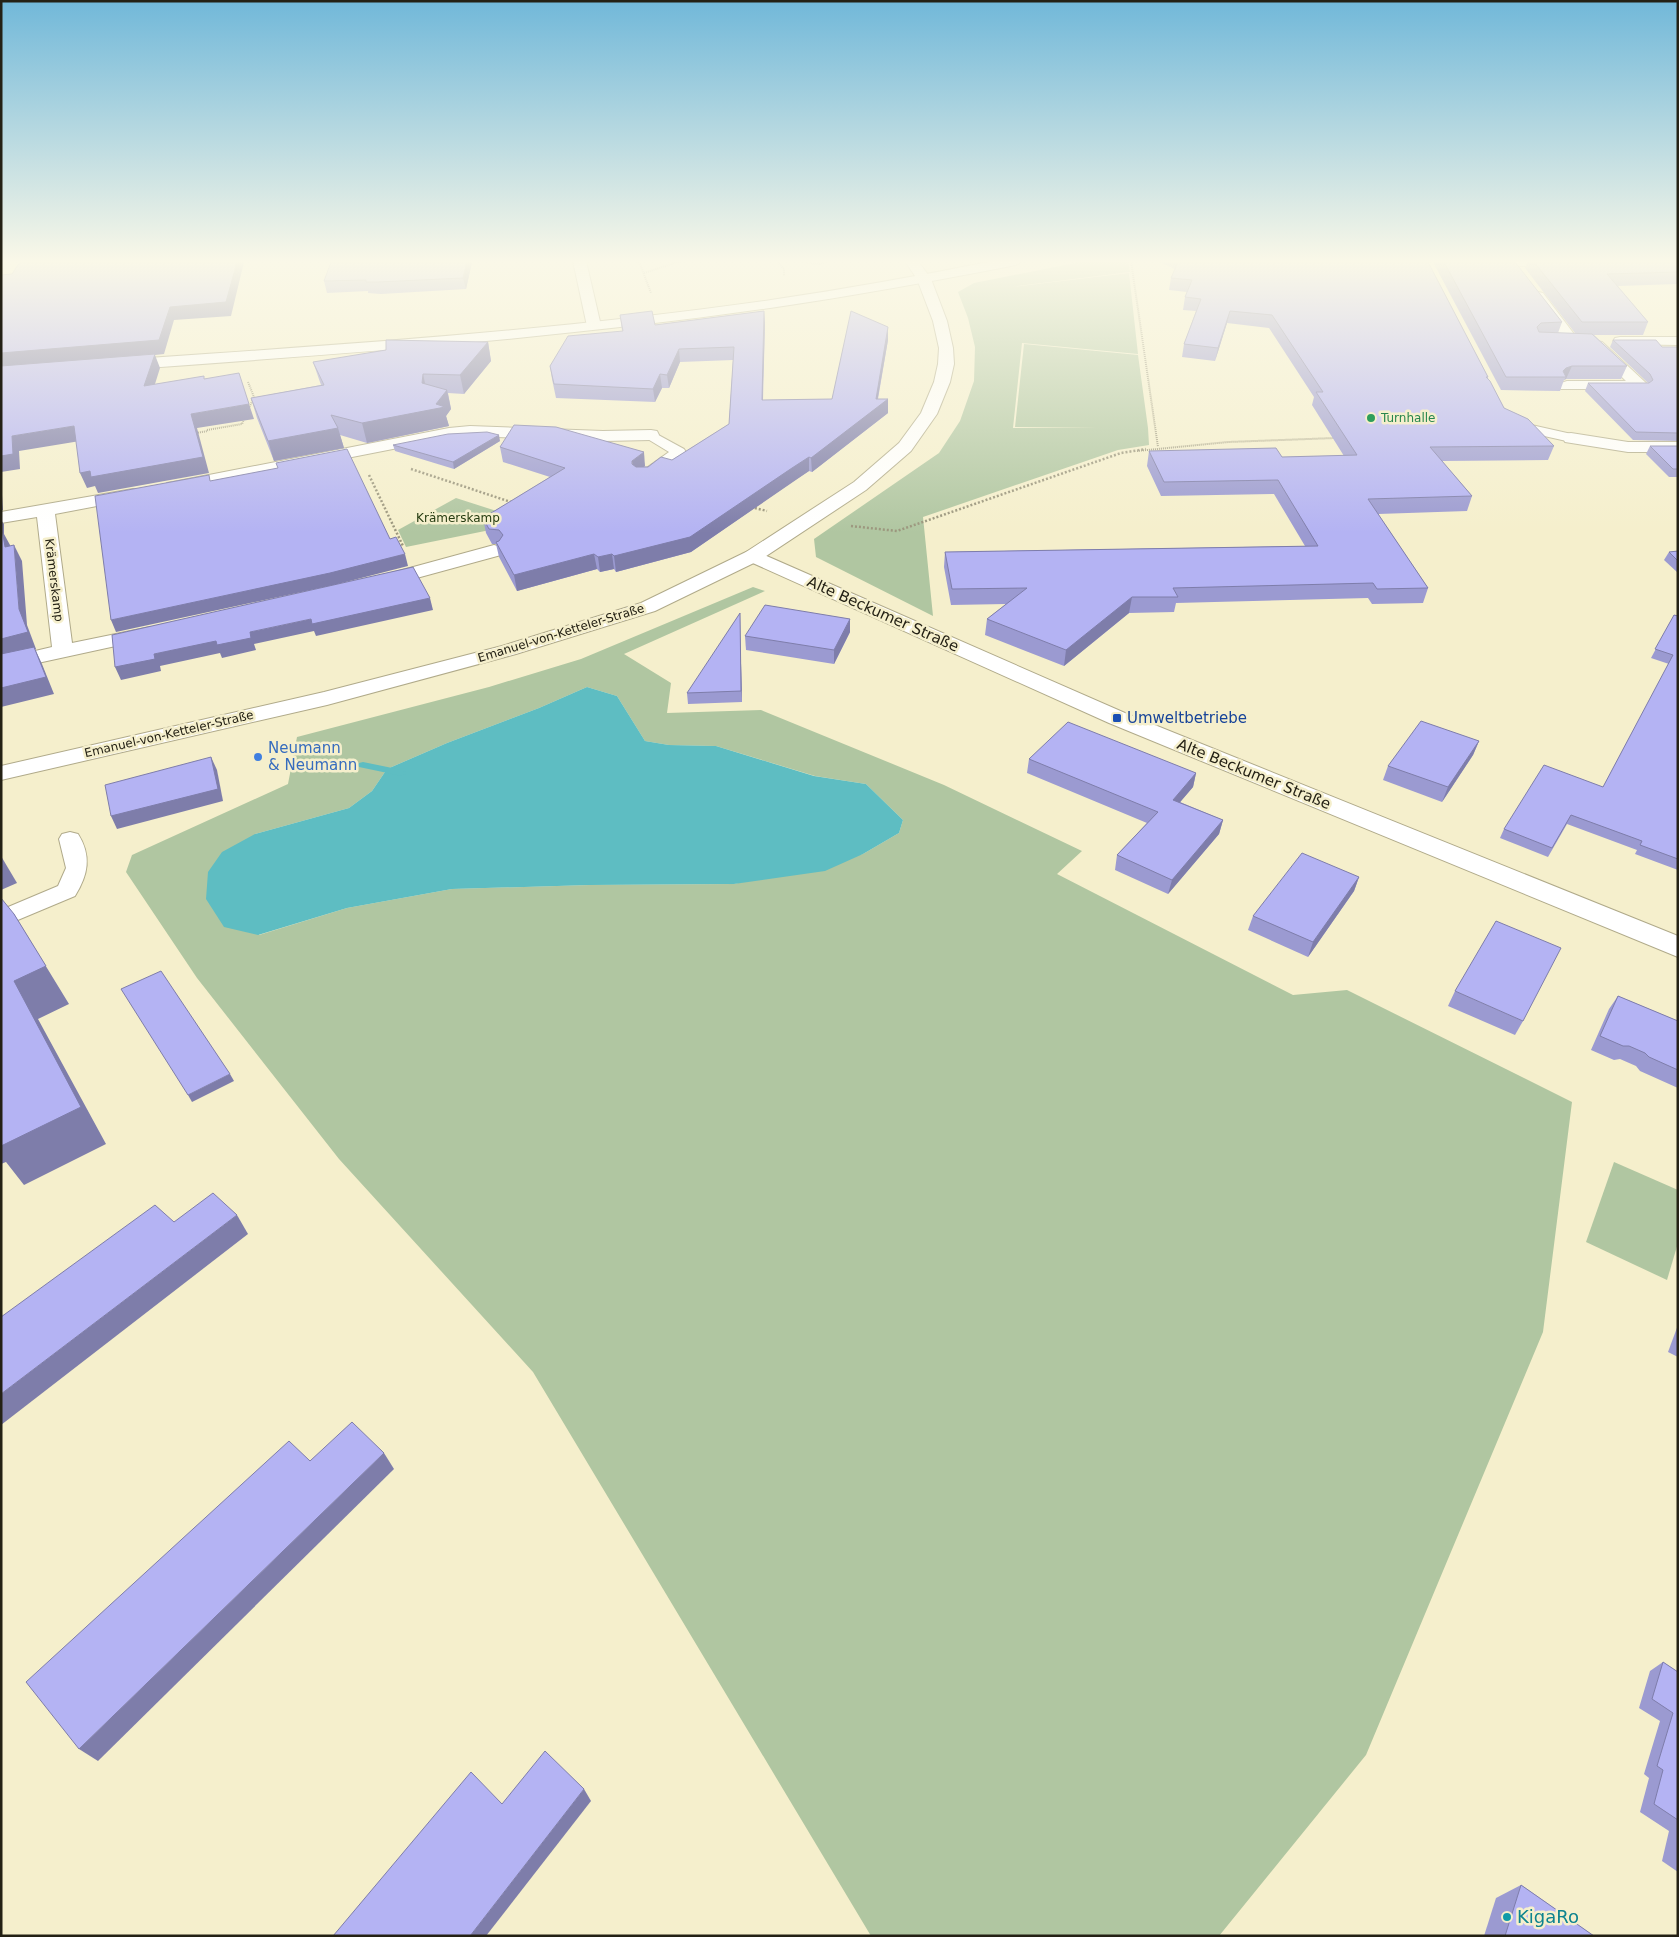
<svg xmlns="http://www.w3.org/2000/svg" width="1679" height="1937" font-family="'DejaVu Sans',sans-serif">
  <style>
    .green { fill: #b0c6a1; fill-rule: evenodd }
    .water { fill: #5ebdc2 }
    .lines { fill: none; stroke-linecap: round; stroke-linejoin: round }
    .stream { fill: #5ebdc2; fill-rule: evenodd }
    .service-casing { stroke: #b0aa8a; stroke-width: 2 }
    .minor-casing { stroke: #b0aa8a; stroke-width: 2 }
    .tertiary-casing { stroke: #b0aa8a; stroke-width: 2 }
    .secondary-casing { stroke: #b0aa8a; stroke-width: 2 }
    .primary-casing { stroke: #b0aa8a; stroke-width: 2 }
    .path-far1 { stroke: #9b967d; stroke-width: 2; stroke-dasharray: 1 1; stroke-linecap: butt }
    .path { stroke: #9b967d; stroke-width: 2.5; stroke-dasharray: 2 2; stroke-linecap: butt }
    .service { fill: #fff; fill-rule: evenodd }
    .minor { fill: #fff; fill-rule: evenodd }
    .tertiary { fill: #fff; fill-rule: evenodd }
    .secondary { fill: #fff; fill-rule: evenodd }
    .primary { fill: #fff; fill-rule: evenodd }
    .wall { fill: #9b9ad1 }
    .shaded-wall { fill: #7e7daa }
    .building { fill: #b4b3f3; stroke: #7e7daa }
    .leisure-dot { fill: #2e9e5b; stroke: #f5efcc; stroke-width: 2 }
    .transit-dot { fill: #1a4fb4; stroke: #f5efcc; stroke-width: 2 }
    .shop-dot { fill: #3f7fe0; stroke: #f5efcc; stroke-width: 2 }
    .culture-dot { fill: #0f9aa8; stroke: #f5efcc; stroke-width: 2 }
    .labels { text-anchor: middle; stroke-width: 5; stroke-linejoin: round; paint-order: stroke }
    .far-leisure-label { font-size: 12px; fill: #27864d; stroke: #f5efcc; text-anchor: start }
    .far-park-label { font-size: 12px; fill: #263c11; stroke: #f5efcc }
    .far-street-label { font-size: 12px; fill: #242115; stroke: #f5efcc }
    .street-label { font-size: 15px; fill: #242115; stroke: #f5efcc }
    .transit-label { font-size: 15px; fill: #164399; stroke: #f5efcc; text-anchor: start }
    .shop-label { font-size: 15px; fill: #366cbe; stroke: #f5efcc; text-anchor: start }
    .near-culture-label { font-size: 18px; fill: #0d838f; stroke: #f5efcc; text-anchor: start }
  </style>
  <rect width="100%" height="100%" fill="#f5efcc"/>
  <g class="green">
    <polygon points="1085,261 1128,261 1130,272 1011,287 1129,273 1138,354 1022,343 1013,428 1097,428 1015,427 1024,344 1138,355 1148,428 1149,445 1118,450 923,517 933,616 816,557 814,539 939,453 960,421 974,381 975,347 968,318 958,292 974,283"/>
    <polygon points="456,498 512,516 490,530 406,547 398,530"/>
    <path d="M 753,587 L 765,591 L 624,654 L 671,683 L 667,713 L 761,710 L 944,785 L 1082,851 L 1057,874 L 1293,995 L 1347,990 L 1572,1102 L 1543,1332 L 1366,1755 L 1219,1936 L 871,1936 L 533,1372 L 339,1159 L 197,978 L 126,872 L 132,855 L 288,784 L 297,737 L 489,687 L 581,659 ZM 587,687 L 617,696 L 645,741 L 669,745 L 716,746 L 815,776 L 866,784 L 903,820 L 899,833 L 863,854 L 734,884 L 590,885 L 452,889 L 347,908 L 259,935 L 255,834 L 349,808 L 372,791 L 387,769 L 447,743 L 539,708 Z"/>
    <polygon points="1614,1162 1678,1190 1678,1243 1667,1280 1586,1242"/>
  </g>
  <polygon class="water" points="587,687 617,696 645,741 669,745 716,746 814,776 866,784 903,820 899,833 863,854 825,871 734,884 590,885 452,889 347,908 258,935 224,927 206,899 208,872 222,852 255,834 349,808 372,791 387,769 447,743 539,708"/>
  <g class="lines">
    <polygon class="stream" points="363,762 402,770 407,773 402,776 359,767 358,765 359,763"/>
    <defs>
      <g id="service">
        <polygon points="1511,417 1527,424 1576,435 1578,438 1576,441 1571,442 1517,430 1504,421 1506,418"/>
        <polygon points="651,431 684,449 686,452 648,480 638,480 635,477 638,474 669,452 646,438 644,435 646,432"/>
        <path d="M 70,832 L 78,834 C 92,856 88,875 75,896 L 1,927 L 1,910 L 58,886 L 66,868 L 59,839 L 62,834 Z"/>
      </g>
      <g id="minor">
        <polygon points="573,261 586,261 601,326 599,329 589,329 587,326"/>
        <polygon points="905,261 918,261 931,279 929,282 919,282"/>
        <polygon points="1484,261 1626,261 1620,265 1565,267 1490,265"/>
        <polygon points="1538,292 1543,293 1577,338 1579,341 1577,344 1567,344 1531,296"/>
        <polygon points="1620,337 1678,337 1678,345 1615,344 1613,341 1615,338"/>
        <polygon points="1597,341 1602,342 1646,383 1648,386 1646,389 1561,389 1559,386 1561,383 1567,381 1626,381 1592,348 1590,345 1592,342"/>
        <polygon points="470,426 603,431 651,430 657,431 659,435 657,439 651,440 603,441 470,436 449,438 173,492 167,491 164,487 167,483 173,482 449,428"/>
        <polygon points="1571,433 1628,442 1678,442 1678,452 1628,452 1565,442 1563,438 1565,434"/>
        <polygon points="133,489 139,490 142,494 139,498 55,514 72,643 150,627 157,629 160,633 157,637 1,671 1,659 52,647 37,517 1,523 1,512"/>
        <polygon points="494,545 501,547 504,551 501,555 380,588 373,586 370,582 373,578"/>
      </g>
      <polygon id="tertiary" points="753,550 1125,713 1678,936 1678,957 1109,723 746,560 743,556 746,552"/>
      <polygon id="secondary" points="924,275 931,279 947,321 953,348 954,364 950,382 937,414 911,451 866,490 760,560 655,611 516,654 327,705 1,780 1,766 324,692 502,646 641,603 746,552 854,482 899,443 921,413 934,382 938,364 939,348 933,321 917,279"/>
      <path id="primary" d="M 993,261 L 1022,261 L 1016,265 C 934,281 853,296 770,308 C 555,339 337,354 120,370 L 115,368 L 112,365 L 115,362 L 120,360 C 337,345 555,331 771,300 C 845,289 919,276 993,261 Z"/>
    </defs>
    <use href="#service" class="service-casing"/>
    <use href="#minor" class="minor-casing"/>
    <use href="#tertiary" class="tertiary-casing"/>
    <use href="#secondary" class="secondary-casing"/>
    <use href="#primary" class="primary-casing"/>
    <g class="path-far1">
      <polyline points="637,261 640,264 651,293"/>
      <polyline points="776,261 784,269 784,276"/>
      <polyline points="797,261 819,264 830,261"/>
      <polyline points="1131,261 1158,447"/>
      <polyline points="644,273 681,261"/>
      <polyline points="248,382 254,397 249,408"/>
      <polyline points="207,430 242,424 244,419"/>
      <polyline points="196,433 208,431"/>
      <polyline points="1137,451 1228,442 1335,438"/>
    </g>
    <g class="path">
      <polyline points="411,469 514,503"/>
      <polyline points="369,475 403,546"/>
      <polyline points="751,507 767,511"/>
      <polyline points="851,526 897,531 1121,453 1146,449"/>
    </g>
    <use href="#service" class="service"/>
    <use href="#minor" class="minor"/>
    <use href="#tertiary" class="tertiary"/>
    <use href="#secondary" class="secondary"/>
    <use href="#primary" class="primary"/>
  </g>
  <g class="wall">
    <polygon points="331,262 472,262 466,289 381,294 368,293 368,291 327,293 324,281"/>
    <polygon points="1159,262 1428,262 1488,377 1488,378 1504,408 1554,446 1548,460 1442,461 1472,496 1467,511 1378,514 1428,588 1423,603 1372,604 1368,598 1176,603 1174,612 1129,613 1064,666 985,635 987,619 1006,604 951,605 944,567 945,552 1305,546 1274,494 1161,496 1147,466 1149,451 1282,457 1344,456 1312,405 1314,397 1269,328 1227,323 1215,361 1182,357 1184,344 1196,311 1183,310 1185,297 1187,292 1169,290 1171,278 1175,269"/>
    <polygon points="1433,262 1515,262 1562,322 1558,333 1575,333 1525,268 1527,262 1678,262 1678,284 1618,286 1648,322 1643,335 1594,335 1627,366 1621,379 1566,379 1564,380 1560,391 1501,390"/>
    <polygon points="764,311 765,324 763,400 832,399 888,327 888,340 878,399 888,399 888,413 812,472 809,471 792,482 691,552 616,572 614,569 600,572 597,569 517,591 499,557 496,544 492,544 486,533 483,518 550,477 503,462 500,447 648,467 672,460 729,424 733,360 680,362 669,388 662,388 655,402 556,398 552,379 550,366 622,331 620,315 655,325"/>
    <polygon points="1613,340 1662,347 1678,347 1678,441 1633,440 1585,391 1588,383 1648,383 1647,382 1610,347"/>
    <polygon points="488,342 491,361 464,394 448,393 451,409 446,416 449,426 367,443 340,435 344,448 274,461 257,418 251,398 321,385 313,362"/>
    <polygon points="500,441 454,469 395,451 393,445"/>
    <polygon points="1650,446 1678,446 1678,477 1669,477 1646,454"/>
    <polygon points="1678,551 1678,573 1664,560 1669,552"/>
    <polygon points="1674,615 1678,616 1678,870 1635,854 1637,850 1567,824 1548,857 1500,838 1504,829 1603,787 1669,664 1651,658"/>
    <polygon points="850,619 850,632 834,664 746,650 745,636"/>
    <polygon points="740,624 742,702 688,704 687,693"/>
    <polygon points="1479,741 1473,755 1442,802 1383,780 1388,766"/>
    <polygon points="1029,759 1196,773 1193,787 1180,802 1223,820 1219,834 1168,894 1115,870 1117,855 1147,823 1027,773"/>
    <polygon points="1359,877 1354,891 1308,957 1248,930 1253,916"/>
    <polygon points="1455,991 1523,1021 1515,1035 1448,1006"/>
    <polygon points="1618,996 1678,1021 1678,1088 1640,1071 1636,1066 1620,1059 1614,1060 1591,1050 1609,1009"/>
    <polygon points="1678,1325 1678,1357 1668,1352"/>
    <polygon points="1663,1662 1678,1672 1678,1872 1662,1861 1669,1831 1640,1812 1649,1778 1644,1774 1660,1721 1639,1708 1650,1671"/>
    <polygon points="1521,1885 1594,1936 1484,1936 1496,1898"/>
  </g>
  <g class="shaded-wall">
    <polygon points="237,262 244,262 231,316 174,320 164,354 155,355 160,368 150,400 1,367 1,353 170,307"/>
    <polygon points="467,262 472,262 466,289 463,278"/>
    <polygon points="764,311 765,324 762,414 762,400"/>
    <polygon points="1230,311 1227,323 1215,361 1218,348"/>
    <polygon points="888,327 888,340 876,408 888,399 888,413 812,472 811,458 876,399"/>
    <polygon points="488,342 491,361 464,394 460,375"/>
    <polygon points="679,349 680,362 669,388 667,375"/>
    <polygon points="1572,366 1566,379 1564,380 1566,377 1563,371 1566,368"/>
    <polygon points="423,374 427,392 422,383"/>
    <polygon points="660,374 662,388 655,402 653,389"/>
    <polygon points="447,390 451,409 446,416 449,426 367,443 362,423 436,404"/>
    <polygon points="249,404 254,419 197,428 209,473 98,493 95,486 87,488 80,473 191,414"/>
    <polygon points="74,426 80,441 19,451 20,469 1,472 1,456 12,436"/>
    <polygon points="338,428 344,448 274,461 268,441"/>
    <polygon points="499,435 500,441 454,469 453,462"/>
    <polygon points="644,452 645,466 634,476 632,461"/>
    <polygon points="809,457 809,471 691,552 616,572 614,556 792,468"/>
    <polygon points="1,481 3,510 1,511"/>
    <polygon points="1,520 4,524 4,534 10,545 13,563 1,538"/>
    <polygon points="14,545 22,561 27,625 36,649 35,649 42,664 54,694 1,707 1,639 19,609"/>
    <polygon points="405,554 408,566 334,585 116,632 111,620"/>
    <polygon points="594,554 597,569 517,591 514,575"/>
    <polygon points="612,554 614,569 600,572 598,557"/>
    <polygon points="1132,597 1129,613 1064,666 1066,650"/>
    <polygon points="430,598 433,610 316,636 314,631 254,644 256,650 222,658 220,653 160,666 161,671 121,680 115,667 154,654 250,632 311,619"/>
    <polygon points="740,613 740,624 742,702 741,691"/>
    <polygon points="850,619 850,632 834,664 834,650"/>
    <polygon points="1479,741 1473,755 1442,802 1448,787"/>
    <polygon points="211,757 217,770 223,801 117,829 111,816"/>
    <polygon points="1196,773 1193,787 1170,814 1173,800"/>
    <polygon points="1223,820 1219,834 1168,894 1172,880"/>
    <polygon points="1,856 17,883 1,890"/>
    <polygon points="1359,877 1354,891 1308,957 1313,942"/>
    <polygon points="14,914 69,1004 38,1019 106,1144 24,1185 6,1162 1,1164 1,1146 14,981"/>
    <polygon points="230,1074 234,1081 192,1102 188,1095"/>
    <polygon points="237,1215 248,1234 1,1425 1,1394"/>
    <polygon points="384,1453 394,1469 98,1761 79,1749"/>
    <polygon points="584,1789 591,1801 486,1936 470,1936"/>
  </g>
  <g class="building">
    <polygon points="20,262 237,262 226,302 170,307 159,340 1,353 1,275 12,274"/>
    <polygon points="331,262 467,262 463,278 378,282 366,282 366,280 324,281"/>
    <polygon points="1178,262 1428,262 1488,377 1486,377 1490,381 1504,408 1528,419 1554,446 1430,447 1472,496 1368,499 1428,588 1377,589 1373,583 1173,588 1178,597 1132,597 1066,650 987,619 1027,588 952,589 945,552 1318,546 1278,480 1164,482 1149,451 1276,448 1282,457 1357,455 1316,392 1323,392 1272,315 1230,311 1218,348 1184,344 1201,299 1185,297 1192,280 1171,278"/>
    <polygon points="1444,262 1515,262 1562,322 1541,323 1537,327 1539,332 1592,334 1627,366 1572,366 1566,368 1563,371 1566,377 1506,377"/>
    <polygon points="1534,262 1678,262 1678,272 1607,274 1648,322 1582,322"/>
    <polygon points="652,311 655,325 764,311 762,400 832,399 851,311 888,327 876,399 888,399 811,458 809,457 792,468 690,537 614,556 612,554 598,557 594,554 514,575 496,542 499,541 503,535 499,530 489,529 483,518 565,468 500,447 514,425 556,427 644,452 632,461 632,464 636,467 648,467 661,457 672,460 729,424 734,347 679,349 667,375 660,374 653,389 554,384 550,366 568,336 623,331 620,315"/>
    <polygon points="386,340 488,342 460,375 423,374 422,383 447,390 436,404 445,407 362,423 331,415 338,428 268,441 251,398 324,385 313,362 386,350"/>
    <polygon points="1613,340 1656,340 1662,347 1678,347 1678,433 1636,432 1588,383 1649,383 1653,380 1650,374"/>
    <polygon points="155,354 144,386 204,376 204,379 239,373 249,404 191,414 203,457 91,477 90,471 80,473 74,426 12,436 13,454 1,456 1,366"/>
    <polygon points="487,432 499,435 453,462 393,445 448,434"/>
    <polygon points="1650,446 1678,446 1678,469 1673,469"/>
    <polygon points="347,449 390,539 396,537 405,554 330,573 111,620 95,496 209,475 210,481 278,468 276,463"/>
    <polygon points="1,529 2,529 5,547 14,545 19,609 28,632 1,639"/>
    <polygon points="1678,551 1678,561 1669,552"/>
    <polygon points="413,567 430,598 312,624 311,619 250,632 251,638 217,645 216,641 154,654 155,659 115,667 112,635"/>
    <polygon points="765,605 850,619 834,650 745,636"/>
    <polygon points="740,613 741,691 687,693"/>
    <polygon points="1674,615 1678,616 1678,859 1640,845 1642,841 1571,815 1552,848 1504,829 1544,765 1603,787 1673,655 1655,649"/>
    <polygon points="34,647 46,677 1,688 1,654"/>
    <polygon points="1421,721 1479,741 1448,787 1388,766"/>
    <polygon points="1068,722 1196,773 1173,800 1223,820 1172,880 1117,855 1158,812 1029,759"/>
    <polygon points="211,757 218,789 111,816 105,785"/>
    <polygon points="1302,853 1359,877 1313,942 1253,916"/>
    <polygon points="1,898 14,914 46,966 14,981 81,1107 1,1146"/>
    <polygon points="1496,921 1561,948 1523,1021 1455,991"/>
    <polygon points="161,971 230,1074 188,1095 121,989"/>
    <polygon points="1618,996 1678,1021 1678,1070 1649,1057 1645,1053 1629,1046 1623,1046 1600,1036"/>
    <polygon points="213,1193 237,1215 1,1394 1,1317 155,1205 174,1222"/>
    <polygon points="352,1422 384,1453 79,1749 26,1682 289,1441 310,1461"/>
    <polygon points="1663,1662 1678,1672 1678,1820 1654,1804 1663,1770 1657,1766 1673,1713 1652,1699"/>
    <polygon points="545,1751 584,1789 470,1936 333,1936 471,1772 502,1804"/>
    <polygon points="1521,1885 1594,1936 1505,1936"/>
  </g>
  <linearGradient id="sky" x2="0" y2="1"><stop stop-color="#71b8d9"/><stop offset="0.49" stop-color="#faf8e8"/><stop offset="1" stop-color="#faf8e8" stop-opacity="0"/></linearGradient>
  <rect width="1679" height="533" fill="url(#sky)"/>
  <circle class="leisure-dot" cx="1371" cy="418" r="5"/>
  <rect class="transit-dot" x="1112" y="713" width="10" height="10" rx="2.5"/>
  <circle class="shop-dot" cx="258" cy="757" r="5"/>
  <circle class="culture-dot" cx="1507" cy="1917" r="5"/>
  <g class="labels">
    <g class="far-leisure-label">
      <text x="1381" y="422">Turnhalle</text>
    </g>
    <g class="far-park-label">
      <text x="458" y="522">Krämerskamp</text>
    </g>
    <g class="far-street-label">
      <text transform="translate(54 580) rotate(83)" y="4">Krämerskamp</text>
      <text transform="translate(561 633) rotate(-17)" y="4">Emanuel-von-Ketteler-Straße</text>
      <text transform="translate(169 734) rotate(-13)" y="4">Emanuel-von-Ketteler-Straße</text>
    </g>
    <g class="street-label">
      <text transform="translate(883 614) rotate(24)" y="5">Alte Beckumer Straße</text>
      <text transform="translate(1254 774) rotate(22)" y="5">Alte Beckumer Straße</text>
    </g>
    <g class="transit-label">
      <text x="1127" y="723">Umweltbetriebe</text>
    </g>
    <g class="shop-label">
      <text x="268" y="753">Neumann<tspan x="268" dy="17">&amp; Neumann</tspan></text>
    </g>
    <g class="near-culture-label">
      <text x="1517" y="1923">KigaRo</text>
    </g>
  </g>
  <rect width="1679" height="1937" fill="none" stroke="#242115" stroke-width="5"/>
</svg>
